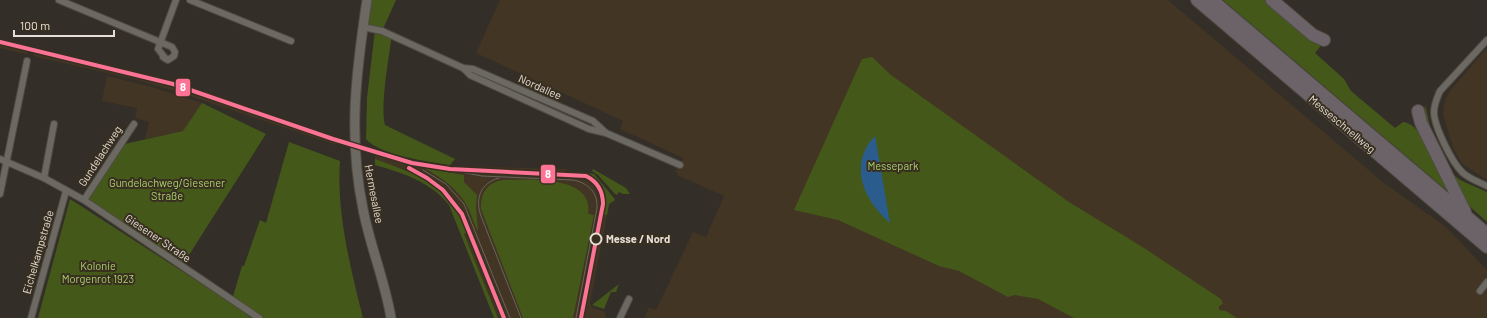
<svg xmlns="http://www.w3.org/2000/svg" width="1487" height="318" font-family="Barlow,sans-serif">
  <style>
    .built { fill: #423523 }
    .green { fill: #445919 }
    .water { fill: #2b5c8e }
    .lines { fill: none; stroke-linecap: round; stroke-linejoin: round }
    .street-casing { stroke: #4f4b44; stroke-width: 8 }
    .secondary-casing { stroke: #4f4b44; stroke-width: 11 }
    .highway-casing { stroke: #4f4b44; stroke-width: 14 }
    .street { stroke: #6c6862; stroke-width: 6 }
    .secondary { stroke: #6c6862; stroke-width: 9 }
    .highway { stroke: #6b6368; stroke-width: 12 }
    .tram { stroke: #68645e; stroke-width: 1 }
    .tram-1-casing { stroke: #392f21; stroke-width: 7 }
    .tram-1 { stroke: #fc7396; stroke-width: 4 }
    .stop-dot { fill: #392f21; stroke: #e5dfd6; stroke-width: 2 }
    .labels { text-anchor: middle; stroke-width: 4; stroke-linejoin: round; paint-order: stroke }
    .street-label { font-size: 11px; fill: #e5dfd6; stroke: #392f21 }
    .park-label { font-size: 11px; fill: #abd26d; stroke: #392f21 }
    .stop-label { font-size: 11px; font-weight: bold; fill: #e5dfd6; stroke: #392f21; text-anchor: start }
    .line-badge { stroke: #392f21; stroke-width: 1.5 }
    .badge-label { font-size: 11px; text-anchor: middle; font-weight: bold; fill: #fff }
  </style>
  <rect width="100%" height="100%" fill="#332e27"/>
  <g class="built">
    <polygon points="500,0 1168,0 1384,183 1446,227 1487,270 1487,318 644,318 649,307 656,310 693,232 706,237 724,196 677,175 678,173 675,172 683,158 620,129 623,121 476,53"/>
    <polygon points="0,40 29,46 26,54 0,48"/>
    <polygon points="35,48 143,73 213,94 338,138 336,145 178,92 133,79 33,56"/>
    <polygon points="1487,48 1487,180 1462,164 1453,147 1443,115 1444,103 1449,92"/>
    <polygon points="107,76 152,87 202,103 184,131 145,139 149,122 135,118 137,108 102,101"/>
    <polygon points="375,150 420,162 453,166 567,169 567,171 586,173 596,179 606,194 607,201 604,215 607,215 590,304 592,307 605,312 606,318 498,318 464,234 468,232 450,200 409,171 375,159"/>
  </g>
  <g class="green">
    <path d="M 367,0 L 396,0 L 382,31 L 392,35 C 389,56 380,106 385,125 L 455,159 L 450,165 C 430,162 379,155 366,139 L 367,98 L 375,30 L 363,27 Z"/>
    <path d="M 1223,0 L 1269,0 L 1323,43 L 1315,53 L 1344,79 L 1351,91 L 1395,128 L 1403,122 C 1423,123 1440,172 1447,189 L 1445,189 Z"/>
    <polygon points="872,57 891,75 1069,202 1144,248 1221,299 1223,304 1219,306 1219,310 1226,311 1237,318 1074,318 1038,299 1015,295 1008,297 959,271 939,266 838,220 794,210 862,59"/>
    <polygon points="202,103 266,134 182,266 84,200 120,145 183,131"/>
    <polygon points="1425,105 1430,126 1454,175 1460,180 1487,192 1487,222 1466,203 1432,139 1424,114"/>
    <path d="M 289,142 L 340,161 C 336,212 351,270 363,318 L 259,318 L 232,300 L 242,266 L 244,266 L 260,220 L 266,223 Z"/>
    <path d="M 375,159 C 422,176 447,184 469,232 L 464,234 L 498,318 L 494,318 L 449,205 C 430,181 402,173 375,165 Z"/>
    <path d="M 424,168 L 464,175 L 464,182 L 477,195 L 476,207 L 478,231 C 474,225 472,215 468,208 C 459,189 442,178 424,168 Z"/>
    <polygon points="593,169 626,188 630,194 623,194 619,192 617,195 615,194 598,175 592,171"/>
    <path d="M 586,173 L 594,174 L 614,198 L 615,200 L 609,204 L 607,215 L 604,215 C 608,195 606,182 586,173 Z"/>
    <path d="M 503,180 C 528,179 595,175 588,214 L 594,215 L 573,318 L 523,318 L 481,209 C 480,193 488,182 503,180 Z"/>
    <polygon points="70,199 236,306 251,318 38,318"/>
    <polygon points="619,284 616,292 611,292 604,309 592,305"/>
  </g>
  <path class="water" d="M 875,136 L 890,223 C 863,200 848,164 875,136 Z"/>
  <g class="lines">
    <defs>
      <g id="street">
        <polyline points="59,0 172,47 175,52 174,56 168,60 163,57"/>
        <polyline points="190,0 291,41"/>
        <polyline points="363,27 382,31 463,68 473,69 593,121 606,133"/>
        <path d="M 1487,40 L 1440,91 C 1437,98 1434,104 1434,112 C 1434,126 1452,163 1463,173 C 1470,179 1479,182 1487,186"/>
        <polyline points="166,59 158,49 176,0"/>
        <polyline points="463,68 470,75 589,129 606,133 680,165"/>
        <polyline points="0,159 44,178 84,200 259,318"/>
        <polyline points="44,178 54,124"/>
        <polyline points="0,194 27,61"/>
        <polyline points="84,200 134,124"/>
        <polyline points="1480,291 1487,282"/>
        <polyline points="31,318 66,191"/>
        <polyline points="620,318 629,299"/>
      </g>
      <path id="secondary" d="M 367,0 C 356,73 348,136 363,209 C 370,246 385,281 391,318"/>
      <g id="highway">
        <polyline points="1197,0 1487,247"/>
        <polyline points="1212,0 1487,234"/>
        <polyline points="1272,0 1313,35 1324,40"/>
        <polyline points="1418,111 1421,123 1465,212"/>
      </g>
    </defs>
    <use href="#street" class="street-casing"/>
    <use href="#secondary" class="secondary-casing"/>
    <use href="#highway" class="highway-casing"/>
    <use href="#street" class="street"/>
    <use href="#secondary" class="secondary"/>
    <use href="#highway" class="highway"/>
    <g class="tram">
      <path d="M 422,165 L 482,176 L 572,180 C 587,182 598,192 597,208 L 576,318"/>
      <polyline points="423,170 446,184 464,204 510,318"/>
      <path d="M 499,178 C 480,183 475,199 481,216 L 521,318"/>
    </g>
    <defs>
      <g id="tram-1">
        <path d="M 0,42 L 173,84 L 333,139 L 412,163 L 450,169 L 586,176 C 598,182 603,191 603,204 L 581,318"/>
        <polyline points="409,168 427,178 443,190 462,214 504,318"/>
      </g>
    </defs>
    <use href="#tram-1" class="tram-1-casing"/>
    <use href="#tram-1" class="tram-1"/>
  </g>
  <circle class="stop-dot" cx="596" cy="239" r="5.5"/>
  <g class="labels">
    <g class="street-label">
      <text transform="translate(540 87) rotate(24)" y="4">Nordallee</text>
      <text transform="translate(1342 124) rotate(40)" y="4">Messeschnellweg</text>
      <text transform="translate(100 156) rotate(-57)" y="4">Gundelachweg</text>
      <text transform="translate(374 194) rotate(79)" y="4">Hermesallee</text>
      <text transform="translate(158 238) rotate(34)" y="4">Giesener Straße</text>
      <text transform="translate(38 252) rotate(-74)" y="4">Eichelkampstraße</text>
    </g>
    <g class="park-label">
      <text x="893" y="170">Messepark</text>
      <text x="167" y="187">Gundelachweg/Giesener<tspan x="167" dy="13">Straße</tspan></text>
      <text x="98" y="270">Kolonie<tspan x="98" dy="13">Morgenrot 1923</tspan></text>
    </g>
    <g class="stop-label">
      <text x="606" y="243">Messe / Nord</text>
    </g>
  </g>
  <g class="line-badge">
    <rect x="175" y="78" width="16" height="19" rx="4" fill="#fc7396"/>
    <rect x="540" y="164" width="16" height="20" rx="4" fill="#fc7396"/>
  </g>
  <g class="badge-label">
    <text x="183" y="91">8</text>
    <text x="548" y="178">8</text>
  </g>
  <path d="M14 30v6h100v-6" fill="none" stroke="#e5dfd6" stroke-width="2"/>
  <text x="20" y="30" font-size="12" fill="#e5dfd6" stroke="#392f21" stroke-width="3" paint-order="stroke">100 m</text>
</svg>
